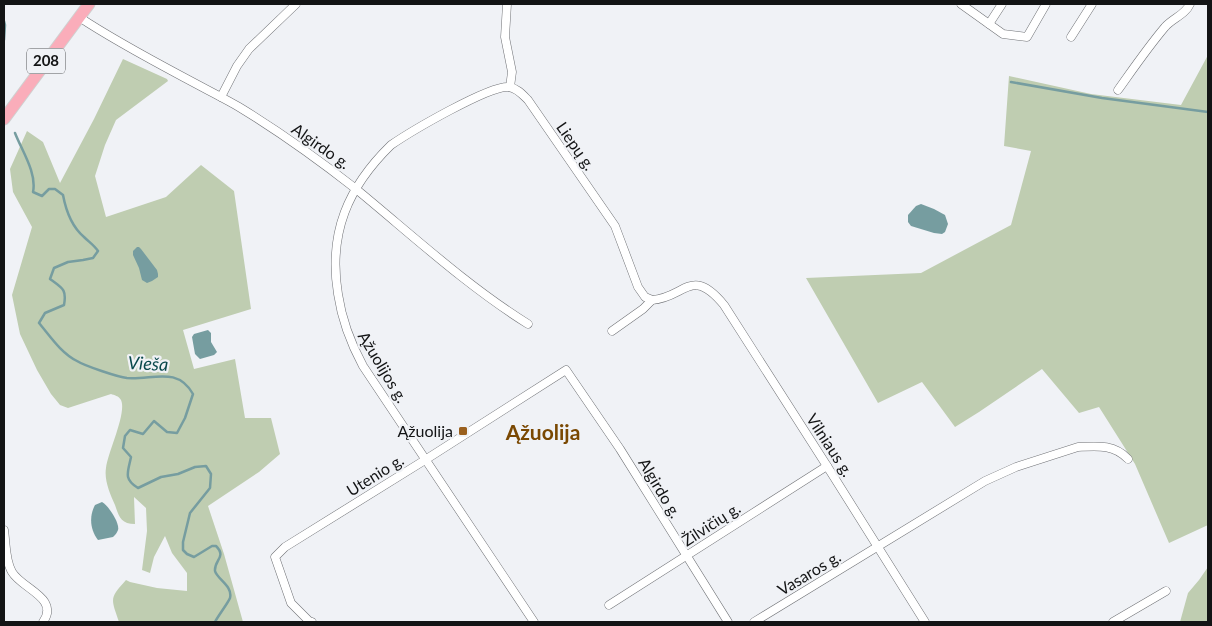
<svg xmlns="http://www.w3.org/2000/svg" width="1212" height="626" font-family="Lato,sans-serif">
  <style>
    .green { fill: #bfcdb1 }
    .water { fill: #769da0 }
    .lines { fill: none; stroke-linecap: round; stroke-linejoin: round }
    .stream { stroke: #769da0; stroke-width: 2.5 }
    .minor-casing { stroke: #707276; stroke-width: 9 }
    .highway-casing { stroke: #d0d0d0; stroke-width: 13 }
    .minor { stroke: #fff; stroke-width: 8 }
    .highway { stroke: #faadba; stroke-width: 11 }
    .poi-dot { fill: #9a601e; stroke: #f0f2f6; stroke-width: 2 }
    .labels { text-anchor: middle; stroke-width: 4.5; stroke-linejoin: round; paint-order: stroke }
    .shield { fill: #f0f2f6; stroke: #555758; stroke-width: 1 }
    .shield-label { font-size: 15px; font-weight: bold; fill: #131415 }
    .street-label { font-size: 16px; fill: #131415; stroke: #f0f2f6 }
    .poi-label { font-size: 16px; fill: #131415; stroke: #f0f2f6; text-anchor: end }
    .water-label { font-size: 18px; font-style: italic; fill: #09484c; stroke: #f0f2f6 }
    .district-label { font-size: 21px; font-weight: bold; fill: #7a4802; stroke: #f0f2f6 }
  </style>
  <rect width="100%" height="100%" fill="#f0f2f6"/>
  <g class="green">
    <polygon points="1208,55 1208,525 1169,543 1135,464 1099,407 1079,413 1042,369 979,412 955,427 922,382 878,403 806,278 921,273 1011,225 1031,151 1004,146 1009,76 1091,94 1181,105"/>
    <path d="M 123,59 L 167,79 L 168,81 L 116,120 L 105,145 L 95,176 L 106,217 L 166,197 L 201,165 L 234,191 L 251,309 L 183,330 L 194,369 L 235,359 L 245,418 L 271,418 L 280,454 L 259,472 L 208,506 L 224,554 L 243,622 L 119,622 C 111,598 109,599 126,580 L 130,582 L 157,588 L 187,591 L 187,573 L 172,553 L 165,536 L 154,557 L 150,573 L 142,570 L 147,531 L 146,508 L 134,497 L 135,524 C 121,524 119,517 115,505 C 110,494 104,480 106,468 C 108,452 127,413 121,400 C 119,396 114,395 111,394 L 68,408 L 60,405 L 51,394 L 37,370 L 20,334 L 12,295 L 32,227 L 13,192 L 10,169 L 27,131 L 43,142 L 60,183 L 94,119 Z"/>
    <polygon points="1208,554 1208,622 1180,622 1188,593 1199,580 1208,567 1207,557"/>
  </g>
  <g class="water">
    <polygon points="921,204 934,209 945,215 948,224 945,232 942,234 934,233 911,226 908,222 908,215 916,206"/>
    <polygon points="137,247 139,247 141,249 157,270 158,274 158,277 152,281 147,283 142,280 139,268 133,255 133,251"/>
    <polygon points="208,330 211,333 211,342 217,352 214,355 200,359 195,354 192,337 194,334"/>
    <path d="M 102,502 C 108,505 120,523 118,530 C 117,533 115,535 113,537 L 98,540 C 90,530 89,516 95,505 Z"/>
  </g>
  <g class="lines">
    <g class="stream">
      <polyline points="4,21 5,25 4,40"/>
      <polyline points="1011,82 1102,98 1208,112"/>
      <path d="M 15,133 C 22,151 37,173 33,192 L 42,196 L 49,189 L 55,189 L 63,195 C 66,211 71,226 84,237 C 89,242 94,245 98,251 L 93,258 L 83,260 L 68,262 L 54,268 L 50,279 C 62,288 67,289 64,305 L 45,313 L 39,323 C 50,336 61,353 77,361 C 85,366 118,377 127,378 C 153,380 177,366 193,394 L 185,418 L 177,433 L 167,432 L 154,421 L 143,434 L 130,430 L 125,436 L 123,448 L 131,457 C 128,472 123,479 138,488 L 161,477 L 178,474 L 195,467 L 206,466 L 211,474 L 210,488 L 190,513 L 183,542 L 183,550 L 187,554 L 194,557 L 212,546 L 216,546 C 227,557 214,560 215,571 C 217,579 233,586 230,598 C 228,603 218,616 215,622"/>
    </g>
    <defs>
      <g id="minor">
        <polyline points="507,4 505,37 512,72 510,87"/>
        <polyline points="961,4 1003,34 1027,37 1046,4"/>
        <path d="M 79,17 C 118,43 161,65 202,87 C 215,94 227,100 239,107 C 280,132 319,160 356,189 C 412,235 467,286 528,324"/>
        <polyline points="989,24 1002,4"/>
        <polyline points="1071,37 1092,4"/>
        <path d="M 1118,90 C 1133,69 1148,47 1165,27 C 1173,18 1185,15 1190,4"/>
        <polyline points="221,97 237,66 249,49 296,4"/>
        <path d="M 612,331 L 643,309 L 652,300 C 685,298 691,265 724,305 L 827,466 L 925,622"/>
        <path d="M 4,530 C 6,543 5,560 12,572 C 22,589 60,598 43,622"/>
        <polyline points="609,605 827,466"/>
        <polyline points="312,622 309,621 291,603 275,557 285,547 425,460 566,370 620,449 728,622"/>
        <path d="M 534,622 L 363,366 C 350,342 342,321 338,294 C 328,233 348,187 391,145 C 410,132 489,85 509,87 C 517,88 523,95 528,100 L 615,226 L 638,287 L 645,297 L 652,300"/>
        <path d="M 754,622 L 985,481 L 1016,467 L 1078,447 C 1097,446 1114,444 1128,459"/>
        <polyline points="1113,622 1166,591"/>
      </g>
      <polyline id="highway" points="4,119 89,4"/>
    </defs>
    <use href="#minor" class="minor-casing"/>
    <use href="#highway" class="highway-casing"/>
    <use href="#minor" class="minor"/>
    <use href="#highway" class="highway"/>
  </g>
  <rect class="poi-dot" x="458" y="426" width="10" height="10" rx="2.5"/>
  <g class="labels">
    <rect class="shield" x="27" y="48.5" width="38" height="25" rx="4"/>
    <g class="shield-label">
      <text x="46" y="66">208</text>
    </g>
    <g class="street-label">
      <text transform="translate(321 146) rotate(35)" y="6">Algirdo g.</text>
      <text transform="translate(576 146) rotate(55)" y="6">Liepų g.</text>
      <text transform="translate(383 367) rotate(59)" y="6">Ąžuolijos g.</text>
      <text transform="translate(830 445) rotate(57)" y="6">Vilniaus g.</text>
      <text transform="translate(375 475) rotate(-32)" y="6">Utenio g.</text>
      <text transform="translate(660 488) rotate(59)" y="6">Algirdo g.</text>
      <text transform="translate(711 524) rotate(-33)" y="6">Žilvičių g.</text>
      <text transform="translate(809 573) rotate(-31)" y="6">Vasaros g.</text>
    </g>
    <g class="poi-label">
      <text x="453" y="437">Ąžuolija</text>
    </g>
    <g class="water-label">
      <text transform="translate(148 364) rotate(3)" y="6">Vieša</text>
    </g>
    <g class="district-label">
      <text x="543" y="440">Ąžuolija</text>
    </g>
  </g>
  <rect width="1212" height="626" fill="none" stroke="#131415" stroke-width="10"/>
</svg>
